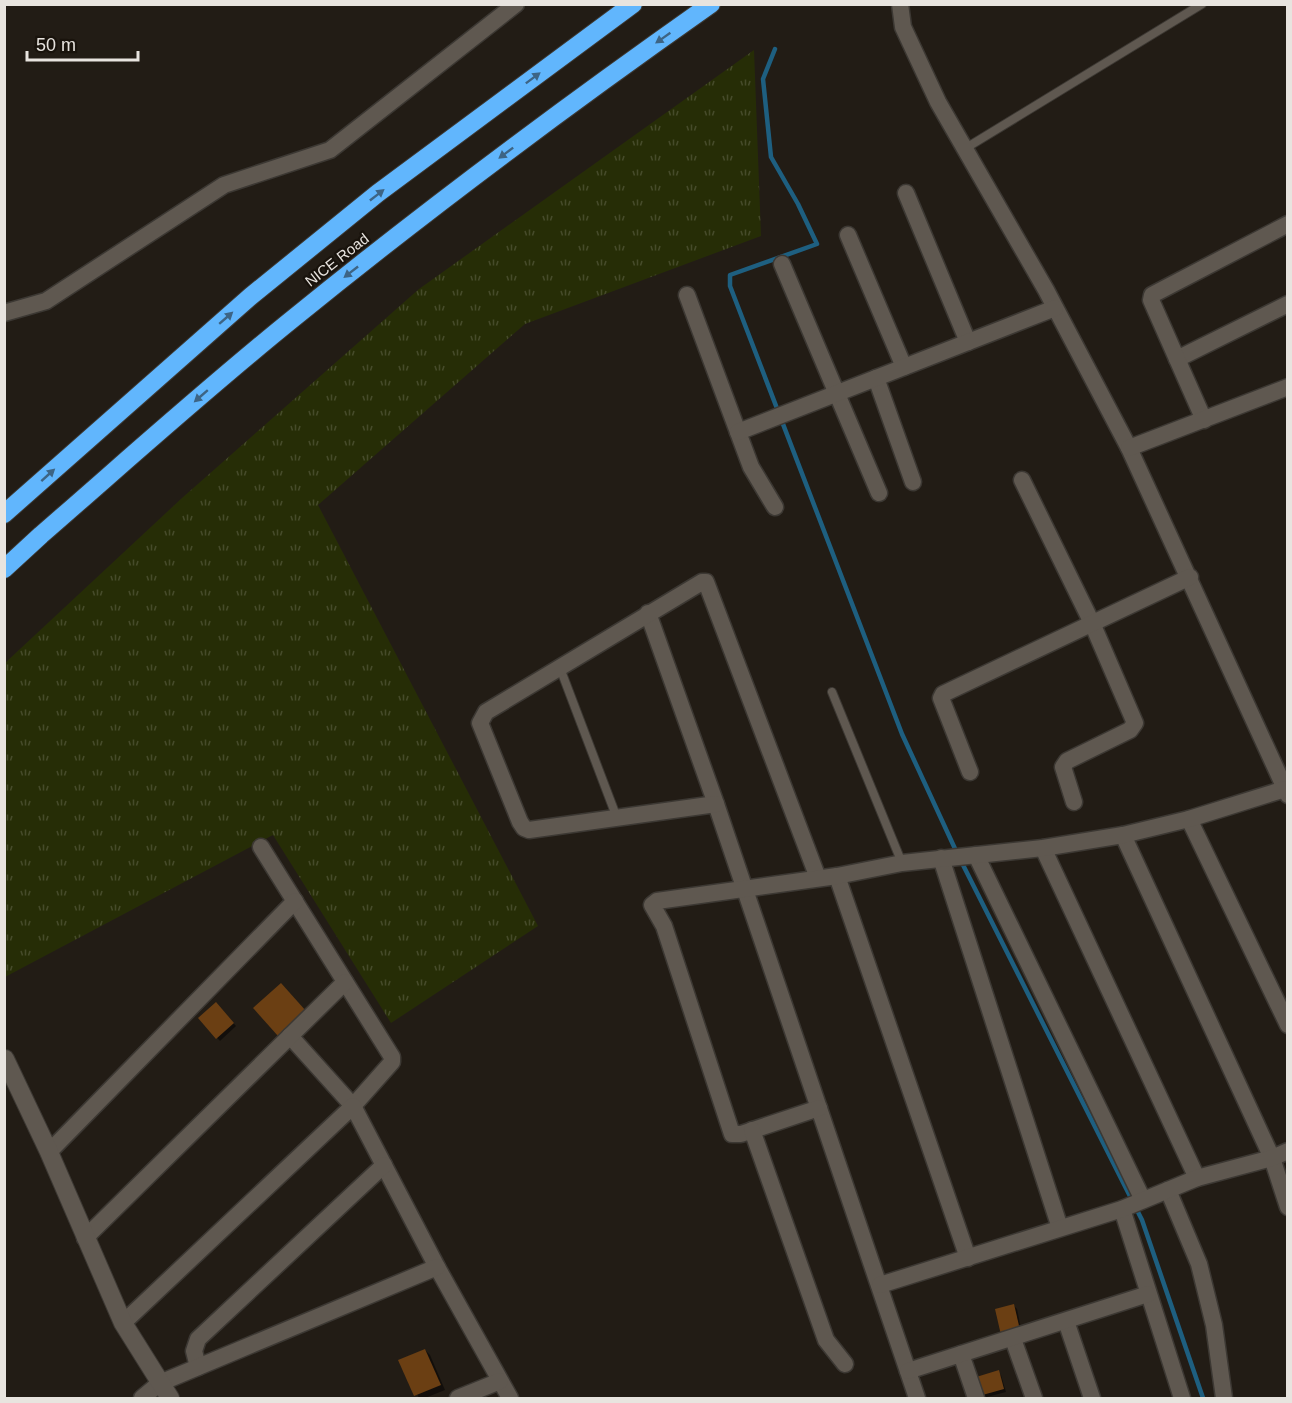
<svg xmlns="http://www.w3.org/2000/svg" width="1292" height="1403" font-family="Helvetica,sans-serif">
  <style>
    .grass { fill: url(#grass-tufts) }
    .shadow { fill: #0007 }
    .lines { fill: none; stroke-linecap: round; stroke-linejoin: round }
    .stream { stroke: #1e5f80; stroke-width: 4.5 }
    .building { fill: #6b3f13 }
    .lane-casing { stroke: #3c3833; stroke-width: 10 }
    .street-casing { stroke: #3c3833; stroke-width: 19 }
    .secondary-casing { stroke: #3c3833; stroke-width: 20 }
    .highway-casing { stroke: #3c3833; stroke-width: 20 }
    .lane { stroke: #5f5850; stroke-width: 8 }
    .street { stroke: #5f5850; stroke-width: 16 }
    .secondary { stroke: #5f5850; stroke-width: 18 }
    .highway { stroke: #61b6fd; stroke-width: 18 }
    .oneway { fill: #3d6484 }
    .labels { text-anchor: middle; stroke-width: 4.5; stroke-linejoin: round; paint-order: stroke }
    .street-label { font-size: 15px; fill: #e8e4df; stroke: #19130c }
  </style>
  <defs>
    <pattern id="grass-tufts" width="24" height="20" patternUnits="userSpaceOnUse" patternTransform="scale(1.5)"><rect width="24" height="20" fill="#262d06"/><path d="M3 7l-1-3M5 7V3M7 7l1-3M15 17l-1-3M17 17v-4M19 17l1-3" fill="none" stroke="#464b2a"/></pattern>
  </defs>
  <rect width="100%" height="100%" fill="#221c15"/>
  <polygon class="grass" points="754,50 761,236 525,324 318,505 538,926 391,1023 273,835 5,977 5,663 182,498 419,289"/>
  <g class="shadow">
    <polygon points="216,1004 236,1026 220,1041 200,1018"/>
    <polygon points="1014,1306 1017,1309 1022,1333 997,1310"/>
    <polygon points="425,1350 430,1355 445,1390 425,1398 419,1398 400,1361"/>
    <polygon points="998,1372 1001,1375 1006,1392 983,1398 980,1395"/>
  </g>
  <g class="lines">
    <g class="stream">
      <polyline points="775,49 763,79 771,157 798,204 817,244 730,275 730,286 902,734 957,853"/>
      <polyline points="961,861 1142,1220 1203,1398"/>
    </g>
  </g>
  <g class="building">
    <polygon points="281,983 306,1011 278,1036 253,1008"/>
    <polygon points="216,1002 234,1023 216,1039 198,1018"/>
    <polygon points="1014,1304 1020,1330 1001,1335 995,1309"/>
    <polygon points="425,1349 441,1385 414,1396 398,1360"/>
    <polygon points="999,1370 1004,1389 979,1396 973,1378"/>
  </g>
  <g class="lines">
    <defs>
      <g id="lane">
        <polyline points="966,148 1202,4"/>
        <polyline points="560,668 617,818"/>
        <polyline points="832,692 902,863"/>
      </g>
      <g id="street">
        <polyline points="900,4 903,27 938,102 1046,290 1129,448 1288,795"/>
        <polyline points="906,193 968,342"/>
        <polyline points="848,235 904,367"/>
        <polyline points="782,264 879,493"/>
        <polyline points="687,295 751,467 775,507"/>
        <polyline points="4,313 46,301 224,185 330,150 516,4"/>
        <polyline points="1177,359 1288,304"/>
        <polyline points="876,378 913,482"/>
        <polyline points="1204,420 1151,300 1152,295 1288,224"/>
        <polyline points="738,432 1055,308"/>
        <polyline points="1129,448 1288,387"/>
        <polyline points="1022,480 1092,623 1135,723 1130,730 1067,761 1063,767 1074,802"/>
        <polyline points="648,613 716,804 917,1398"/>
        <polyline points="970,772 941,698 943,694 1190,577"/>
        <polyline points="716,804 529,830 524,828 520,822 480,723 486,712 702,582 706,582 818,878"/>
        <polyline points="1189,819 1288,1025"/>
        <polyline points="1123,835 1272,1158 1288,1207"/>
        <polyline points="261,847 392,1057 392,1062 353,1106 290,1036"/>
        <polyline points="1043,848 1197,1178"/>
        <polyline points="976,855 1143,1200"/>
        <polyline points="941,858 1060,1228"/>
        <polyline points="837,876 968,1258"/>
        <polyline points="819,1108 741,1134 732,1134 664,926 652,905 657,901 837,876 902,863 1043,848 1123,835 1189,819 1285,789"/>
        <polyline points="752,1130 826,1340 845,1364"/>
        <polyline points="49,1152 295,901"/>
        <polyline points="1168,1190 1199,1264 1214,1325 1224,1398"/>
        <polyline points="1122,1209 1182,1398"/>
        <polyline points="85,1238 345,982"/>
        <polyline points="880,1285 1122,1209 1197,1178 1272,1158 1288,1151"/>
        <polyline points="1066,1321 1092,1398"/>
        <polyline points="123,1323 353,1106 437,1267 510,1398"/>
        <polyline points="1013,1339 1034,1398"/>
        <polyline points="961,1354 976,1398"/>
        <polyline points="198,1367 194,1351 198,1339 384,1165"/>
        <polyline points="908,1371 1148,1294"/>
        <polyline points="142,1398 160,1383 437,1267"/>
        <polyline points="458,1398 500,1381"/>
      </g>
      <polyline id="secondary" points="5,1059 49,1152 123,1323 170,1398"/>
      <g id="highway">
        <polyline points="4,514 251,296 378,193 633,4"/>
        <path d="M 4,569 L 41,535 C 125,462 208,387 295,317 C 429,208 569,104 711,4"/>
      </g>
    </defs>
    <use href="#lane" class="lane-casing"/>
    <use href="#street" class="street-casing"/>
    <use href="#secondary" class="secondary-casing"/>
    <use href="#highway" class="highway-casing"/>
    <use href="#lane" class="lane"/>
    <use href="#street" class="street"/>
    <use href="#secondary" class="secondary"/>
    <use href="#highway" class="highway"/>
  </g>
  <defs><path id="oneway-solid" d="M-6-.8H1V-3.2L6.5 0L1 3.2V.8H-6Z" transform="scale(1.5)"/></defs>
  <g class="oneway">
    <use href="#oneway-solid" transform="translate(663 38) rotate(145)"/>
    <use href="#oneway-solid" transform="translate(533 78) rotate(-37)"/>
    <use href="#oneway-solid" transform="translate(506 153) rotate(143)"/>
    <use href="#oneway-solid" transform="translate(377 195) rotate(-38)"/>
    <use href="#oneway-solid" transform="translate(351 272) rotate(142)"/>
    <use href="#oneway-solid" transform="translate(226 318) rotate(-41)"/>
    <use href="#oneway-solid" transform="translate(201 396) rotate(139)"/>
    <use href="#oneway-solid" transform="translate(48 475) rotate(-42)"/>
  </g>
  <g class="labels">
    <g class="street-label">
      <text transform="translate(337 260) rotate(-38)" y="5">NICE Road</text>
    </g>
  </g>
  <rect width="1292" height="1403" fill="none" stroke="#e8e4df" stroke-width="12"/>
  <path d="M27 51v9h111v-9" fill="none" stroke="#e8e4df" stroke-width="3"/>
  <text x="36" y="51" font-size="18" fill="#e8e4df" stroke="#19130c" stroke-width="4.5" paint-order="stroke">50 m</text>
</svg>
